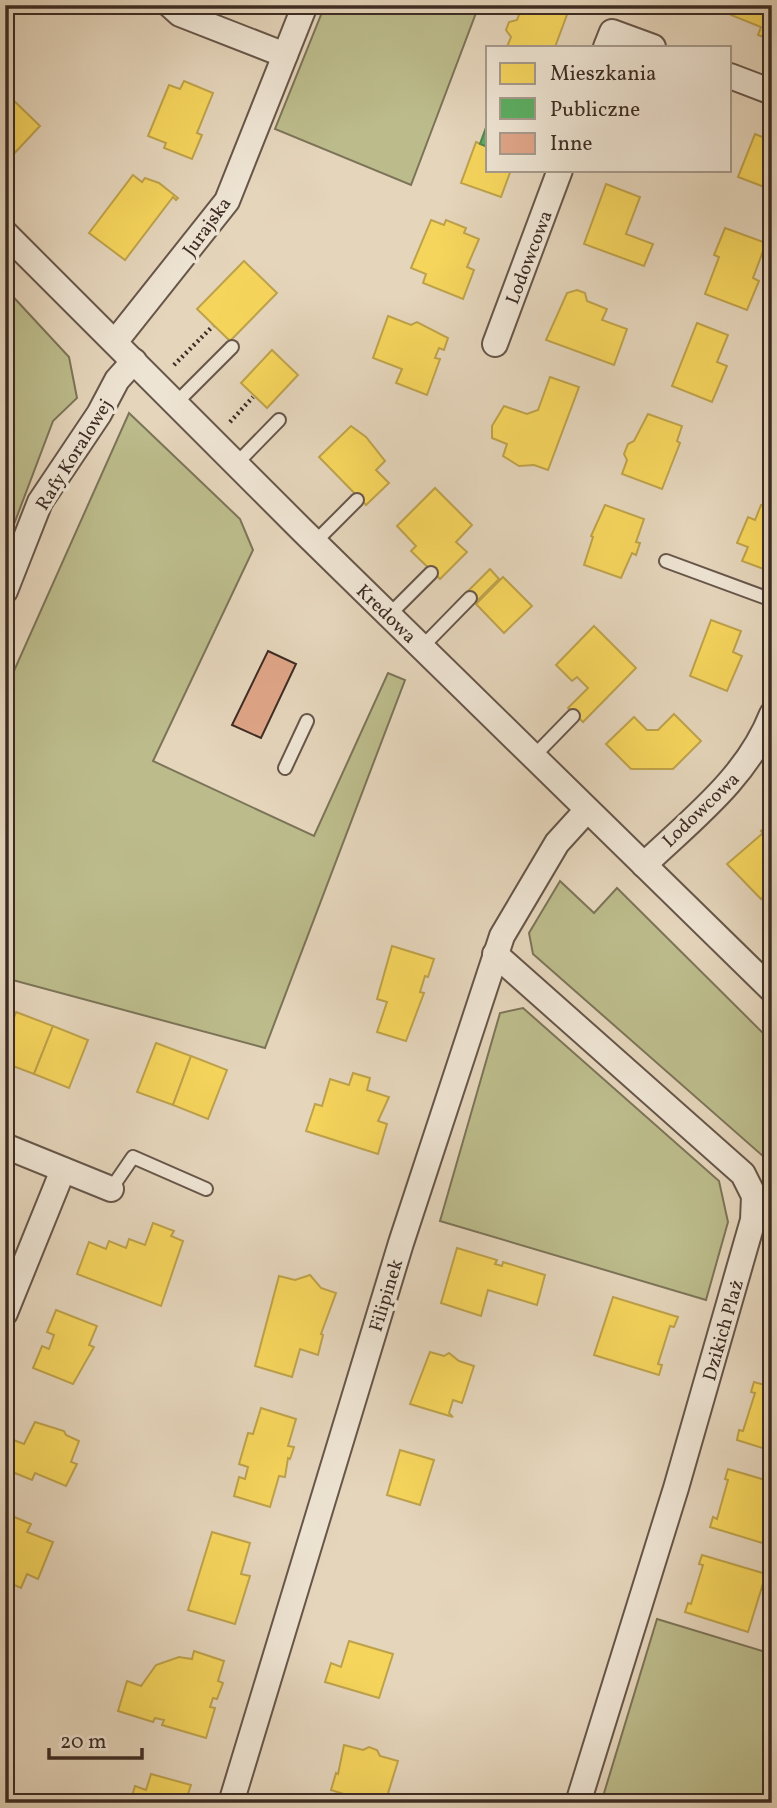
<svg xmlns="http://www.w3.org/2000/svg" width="777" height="1808" font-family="Vollkorn,serif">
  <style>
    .green { fill: #bcbb8b; stroke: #7c7458; stroke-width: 2 }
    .homes { fill: #f6d55c; stroke: #bea24b; stroke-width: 2 }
    .public { fill: #5aae61; stroke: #51874f; stroke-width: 2 }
    .building { fill: #dfa587; stroke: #3d2c24; stroke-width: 2 }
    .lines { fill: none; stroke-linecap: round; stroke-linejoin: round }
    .lane-casing { stroke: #67564a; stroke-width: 16 }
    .street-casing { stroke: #67564a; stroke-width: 28 }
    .path { stroke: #3d2c24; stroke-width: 4.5; stroke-dasharray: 2 3.5; stroke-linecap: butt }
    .lane { stroke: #eee4d3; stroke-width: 12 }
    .street { stroke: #eee4d3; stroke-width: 24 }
    .labels { text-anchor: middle; stroke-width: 7; stroke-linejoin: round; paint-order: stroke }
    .street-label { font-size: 19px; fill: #3d2c24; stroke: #eee4d3 }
  </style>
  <rect width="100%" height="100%" fill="#e5d5bb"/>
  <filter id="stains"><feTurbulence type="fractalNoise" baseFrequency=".00286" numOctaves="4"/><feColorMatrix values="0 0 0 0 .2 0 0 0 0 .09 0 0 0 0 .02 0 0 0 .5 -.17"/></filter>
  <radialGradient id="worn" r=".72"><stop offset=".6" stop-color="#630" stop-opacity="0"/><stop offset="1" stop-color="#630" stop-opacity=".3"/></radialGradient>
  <g class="green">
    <polygon points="325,5 479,5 411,185 275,129"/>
    <polygon points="5,288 69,357 77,398 53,421 5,548"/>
    <polygon points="129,413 240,519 253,550 153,761 314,836 388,673 405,680 265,1048 5,978 5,691"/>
    <polygon points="560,881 594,913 617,888 772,1042 772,1164 533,954 529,933"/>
    <polygon points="523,1008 719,1181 728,1222 706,1300 440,1221 500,1013"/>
    <polygon points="657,1619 772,1654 772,1803 601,1803"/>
  </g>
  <g class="homes">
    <polygon points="523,5 563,5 568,12 555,47 507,47 511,37 506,30 509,22 517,20"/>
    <polygon points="735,5 772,5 772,40 758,35 761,27 731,15"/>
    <polygon points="184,81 213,93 197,133 202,135 192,159 164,148 166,143 148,136 169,85 180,89"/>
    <polygon points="5,92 40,126 9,159 5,152"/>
    <polygon points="755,134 772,141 772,190 738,177"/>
    <polygon points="476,142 488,147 488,170 511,170 501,197 461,183"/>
    <polygon points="133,175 142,182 145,178 159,183 178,198 176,200 173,197 125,260 89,233"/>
    <polygon points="606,184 640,197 626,234 653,244 644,266 584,244"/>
    <polygon points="431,220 444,225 446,220 466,228 464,233 479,239 467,267 474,270 463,299 423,283 426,274 411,268"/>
    <polygon points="725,228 766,243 753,278 759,281 747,310 705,294 719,257 714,255"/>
    <polygon points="244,261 277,293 230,341 197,309"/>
    <polygon points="577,290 585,293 587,301 607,309 602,320 627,329 614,365 546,340 567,293"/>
    <polygon points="388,316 411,325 417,322 448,338 444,350 439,348 435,358 440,359 427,395 396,383 402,369 373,358"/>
    <polygon points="697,323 728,335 717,362 727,366 712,402 672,386"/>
    <polygon points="272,350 298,375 267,408 241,383"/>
    <polygon points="550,377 579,387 548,470 534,465 519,466 503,456 507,444 492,438 492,426 504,406 527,414 538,410"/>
    <polygon points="648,414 682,426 677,441 680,443 662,489 622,474 627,460 624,454 628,444 634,441"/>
    <polygon points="351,426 366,437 385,461 376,470 389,483 366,505 319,457"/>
    <polygon points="435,488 472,525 456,542 467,552 440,579 411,551 416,546 397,526"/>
    <polygon points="605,505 644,519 636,542 640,543 636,555 632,553 621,578 584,565 593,537 591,536"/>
    <polygon points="761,505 772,509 772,572 742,561 748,547 737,543 748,517 755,520"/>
    <polygon points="490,569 499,579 477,601 467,592"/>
    <polygon points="503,577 532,606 504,633 476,604"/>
    <polygon points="711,620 741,631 733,652 742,656 727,691 690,676"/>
    <polygon points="594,626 636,668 583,722 568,708 588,688 577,677 572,681 556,665"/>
    <polygon points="674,714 701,741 673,769 631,769 606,744 634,717 647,730 658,730"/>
    <polygon points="772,820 772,888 761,899 727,864 763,833 761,831"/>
    <polygon points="392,946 434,959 428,977 425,976 420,992 424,993 406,1041 377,1032 387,1002 377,999"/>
    <polygon points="16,1012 53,1026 34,1074 5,1063 5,1042"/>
    <polygon points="53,1026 88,1040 69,1088 34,1074"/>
    <polygon points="156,1043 191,1056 173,1105 137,1092"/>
    <polygon points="191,1056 227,1070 208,1119 173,1105"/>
    <polygon points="353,1073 370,1078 367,1090 389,1097 378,1121 387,1124 378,1154 306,1131 315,1104 322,1106 330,1079 349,1085"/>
    <polygon points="153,1223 174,1231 171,1236 183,1241 161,1306 77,1274 89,1242 106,1249 109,1241 126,1248 129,1239 145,1245"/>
    <polygon points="457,1248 497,1260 495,1264 502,1266 503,1262 545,1275 537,1305 488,1290 481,1316 441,1303"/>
    <polygon points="310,1275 321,1288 336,1293 321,1334 323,1335 318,1355 300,1349 292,1377 255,1366 279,1276 295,1280"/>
    <polygon points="613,1297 678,1317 674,1327 670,1326 658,1364 662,1365 659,1375 594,1355"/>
    <polygon points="56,1310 97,1326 89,1345 94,1347 73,1384 33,1368 42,1346 49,1349 54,1335 47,1332"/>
    <polygon points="768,1338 772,1339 772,1351 765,1349"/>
    <polygon points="430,1352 444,1356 449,1353 459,1361 474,1366 462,1403 453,1400 449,1413 453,1417 410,1404"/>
    <polygon points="754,1382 772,1387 772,1451 737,1440 739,1430 743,1431 755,1393 751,1392"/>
    <polygon points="261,1408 296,1419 288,1446 294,1447 290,1459 288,1458 285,1477 279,1476 270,1507 234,1496 239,1477 245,1479 248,1467 239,1464 248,1433 253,1434"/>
    <polygon points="35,1422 64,1431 66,1435 79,1441 71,1462 77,1464 66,1486 35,1473 32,1480 5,1469 8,1438 24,1444"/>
    <polygon points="400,1450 434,1460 420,1505 387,1495"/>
    <polygon points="728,1469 772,1482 772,1546 710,1527 713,1517 717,1519 728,1480 725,1479"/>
    <polygon points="5,1513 31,1524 27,1532 53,1542 38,1579 27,1574 21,1588 5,1581"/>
    <polygon points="212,1532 250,1543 241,1574 250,1576 235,1624 188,1610"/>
    <polygon points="702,1555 766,1574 748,1632 685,1612 688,1603 691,1604 703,1565 699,1564"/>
    <polygon points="349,1641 393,1654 379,1698 325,1682 331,1663 341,1667"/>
    <polygon points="194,1651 224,1661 218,1681 223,1683 217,1699 213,1698 210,1707 215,1708 206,1738 162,1725 164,1720 155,1718 153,1722 118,1711 127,1681 141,1686 156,1665 179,1657 192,1659"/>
    <polygon points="344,1745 363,1750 369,1747 377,1750 380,1756 398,1761 385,1803 372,1803 331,1790 336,1773 338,1774"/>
    <polygon points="151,1774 191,1785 185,1803 130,1803 135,1786 146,1790"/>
  </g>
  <polygon class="public" points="488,122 488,147 480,144"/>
  <polygon class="building" points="268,651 296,664 261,738 232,725"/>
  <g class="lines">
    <defs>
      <g id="lane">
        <polyline points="176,403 232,347"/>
        <polyline points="237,463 279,420"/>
        <polyline points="315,542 357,500"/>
        <polyline points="666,561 772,600"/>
        <polyline points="389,615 431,573"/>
        <polyline points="422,647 470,598"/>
        <polyline points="533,757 573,716"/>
        <polyline points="285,768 307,721"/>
        <polyline points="111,1189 133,1157 206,1189"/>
      </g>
      <g id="street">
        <polyline points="170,5 180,14 285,55"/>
        <polyline points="606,47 612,32 653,47"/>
        <polyline points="730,76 772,92"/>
        <polyline points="5,233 303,531 772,990"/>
        <polyline points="115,342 227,201 305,5"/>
        <polyline points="495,344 560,170"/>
        <polyline points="5,591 40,502 99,414 117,380 134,361"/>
        <path d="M 644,865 C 692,819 747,778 772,714"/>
        <polyline points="495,954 743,1174 754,1196 753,1220 676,1488 578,1803"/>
        <polyline points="5,1146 111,1189"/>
        <polyline points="5,1313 63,1170"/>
        <polyline points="231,1803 401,1243 502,936 557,843 587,810"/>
      </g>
    </defs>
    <use href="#lane" class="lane-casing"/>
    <use href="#street" class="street-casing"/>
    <g class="path">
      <polyline points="174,365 213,326"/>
      <polyline points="230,422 253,397"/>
    </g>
    <use href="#lane" class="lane"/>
    <use href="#street" class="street"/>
  </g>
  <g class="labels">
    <g class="street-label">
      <text transform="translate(206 226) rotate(-54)" y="7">Jurajska</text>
      <text transform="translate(528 257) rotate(-69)" y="7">Lodowcowa</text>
      <text transform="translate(73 454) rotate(-58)" y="7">Rafy Koralowej</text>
      <text transform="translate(387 613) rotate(44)" y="7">Kredowa</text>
      <text transform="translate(700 809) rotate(-44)" y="7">Lodowcowa</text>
      <text transform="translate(385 1295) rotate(-73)" y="7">Filipinek</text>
      <text transform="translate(722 1330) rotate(-74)" y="7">Dzikich Plaż</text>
    </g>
  </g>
  <rect width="777" height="1808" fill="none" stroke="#e5d5bb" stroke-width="28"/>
  <rect x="7" y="7" width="763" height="1794" fill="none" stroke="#3d2c24" stroke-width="3.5"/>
  <rect x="14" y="14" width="749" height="1780" fill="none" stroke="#3d2c24" stroke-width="2"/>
  <rect x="486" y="46" width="245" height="126" fill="#eee4d3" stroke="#a79a8d" stroke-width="2"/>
  <rect x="500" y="63" width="35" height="21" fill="#f6d55c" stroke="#a79a8d" stroke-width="2"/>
  <text x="550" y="80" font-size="21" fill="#3d2c24">Mieszkania</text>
  <rect x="500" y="98" width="35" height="21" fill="#5aae61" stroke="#a79a8d" stroke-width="2"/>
  <text x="550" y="116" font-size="21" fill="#3d2c24">Publiczne</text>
  <rect x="500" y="133" width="35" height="21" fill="#dfa587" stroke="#a79a8d" stroke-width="2"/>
  <text x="550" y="150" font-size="21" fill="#3d2c24">Inne</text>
  <path d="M49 1748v10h93v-10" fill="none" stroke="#3d2c24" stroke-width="3.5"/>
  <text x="60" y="1748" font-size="21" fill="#3d2c24" stroke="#eee4d3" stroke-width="5" paint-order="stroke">20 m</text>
  <rect width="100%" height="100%" filter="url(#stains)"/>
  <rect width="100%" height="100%" fill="url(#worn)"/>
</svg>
